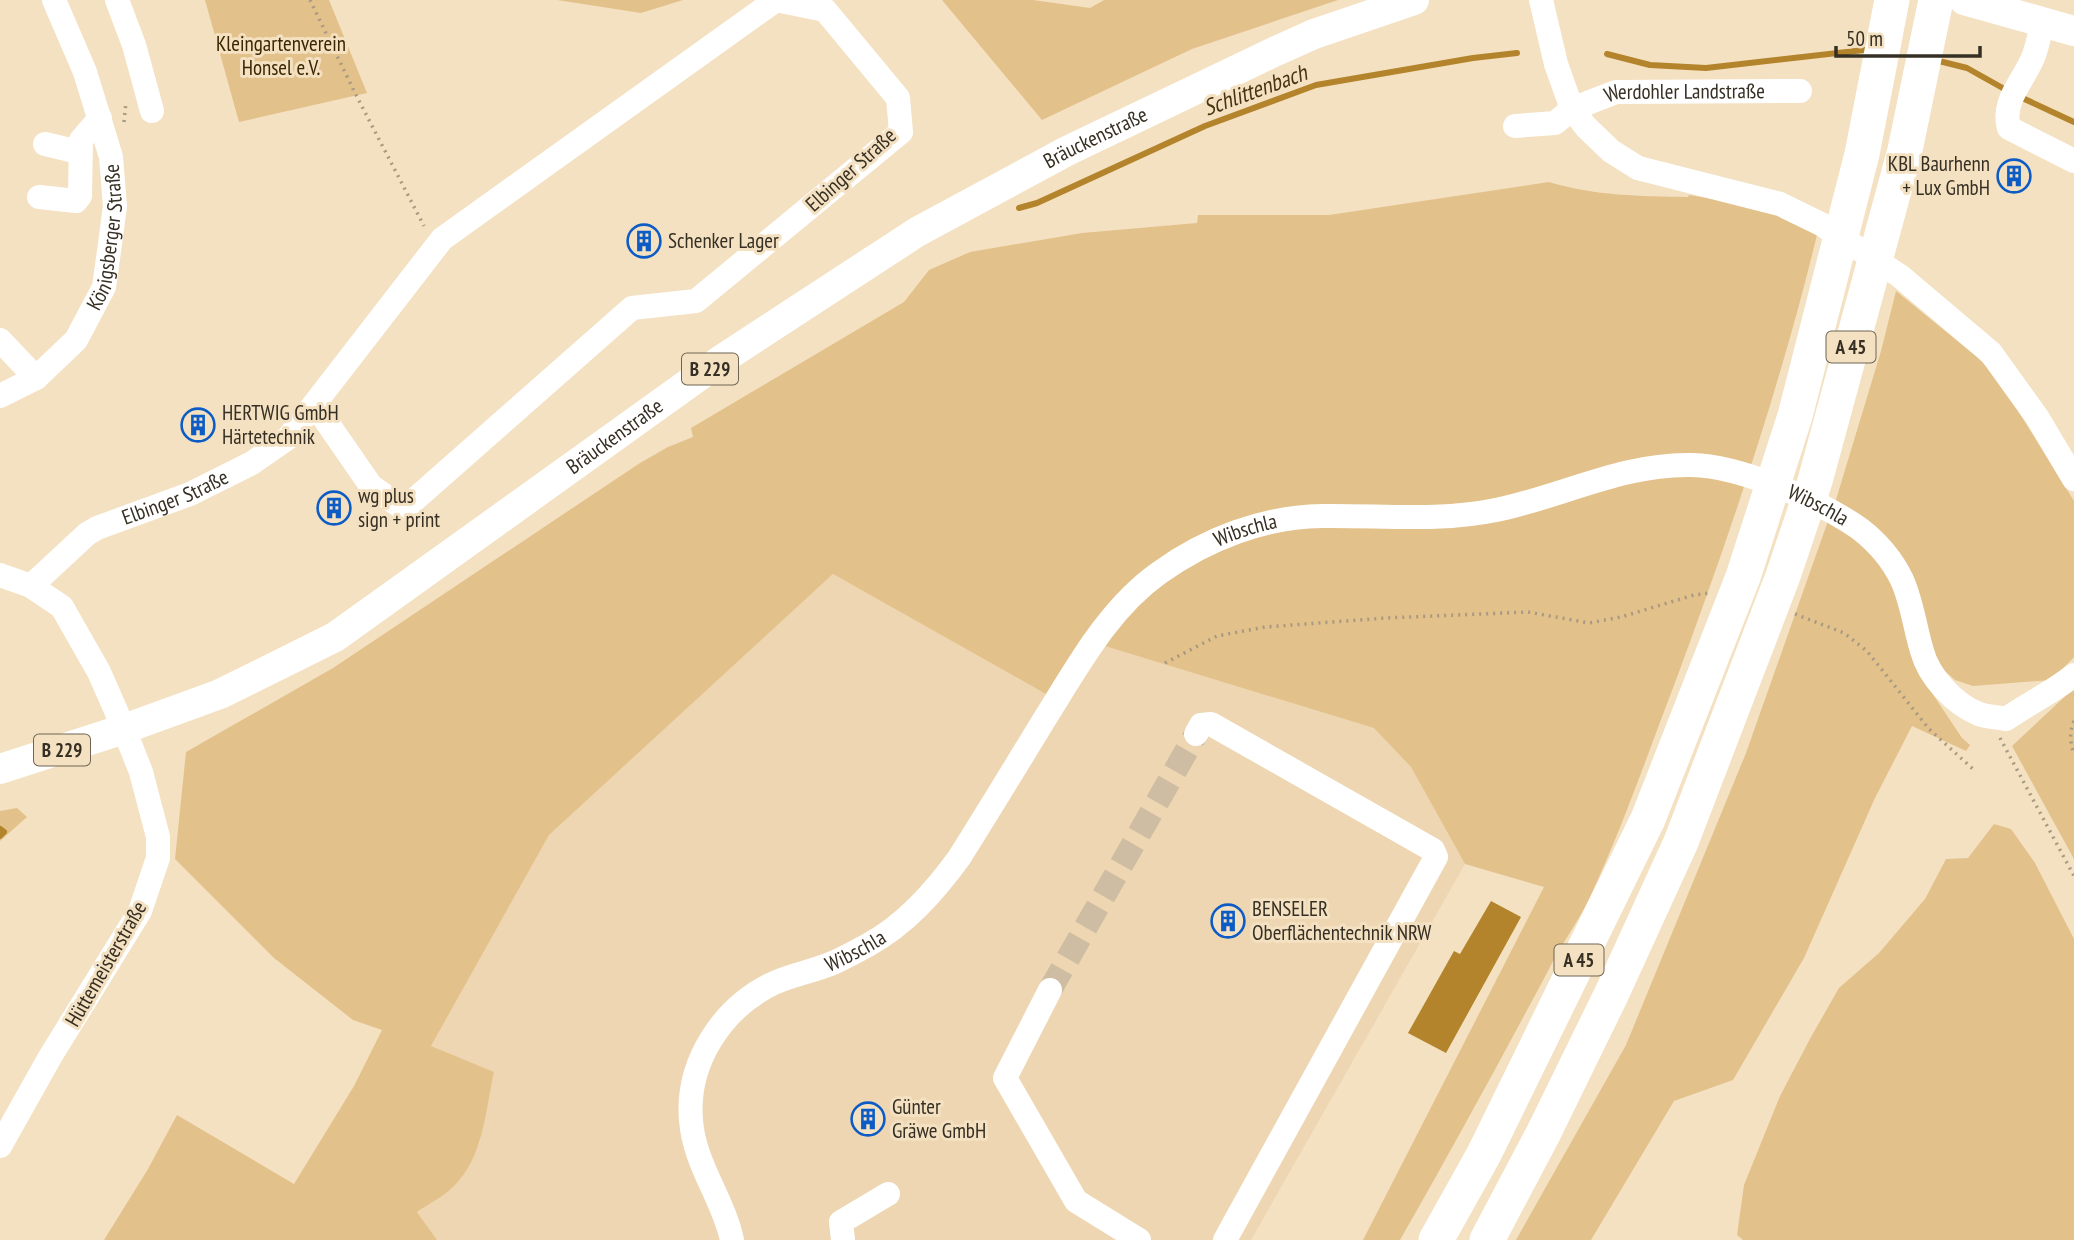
<svg xmlns="http://www.w3.org/2000/svg" width="2074" height="1240" font-family="'PT Sans Narrow',sans-serif">
  <style>
    .built { fill: #edd6b1 }
    .green { fill: #e3c18b }
    .water { fill: #b4842c }
    .lines { fill: none; stroke-linecap: round; stroke-linejoin: round }
    .stream { stroke: #b4842c; stroke-width: 6 }
    .minor-tunnel { stroke: #cebda2; stroke-width: 24; stroke-dasharray: 24 12; stroke-linecap: butt }
    .path { stroke: #a79982; stroke-width: 3.5; stroke-dasharray: 2 5; stroke-linecap: butt }
    .minor { stroke: #fff; stroke-width: 24 }
    .major { stroke: #fff; stroke-width: 30 }
    .highway { stroke: #fff; stroke-width: 35 }
    .labels { text-anchor: middle; stroke-width: 6; stroke-linejoin: round; paint-order: stroke }
    .shield { fill: #f4e1c2; stroke: #6f6453; stroke-width: 2 }
    .shield-label { font-size: 19px; font-weight: bold; fill: #362f23 }
    .park-label { font-size: 21px; fill: #3a2601; stroke: #f4e1c2 }
    .street-label { font-size: 21px; fill: #362f23; stroke: #f4e1c2 }
    .poi-label { font-size: 21px; fill: #362f23; stroke: #f4e1c2; text-anchor: start }
    .water-label { font-size: 23px; font-style: italic; fill: #493410; stroke: #f4e1c2 }
  </style>
  <rect width="100%" height="100%" fill="#f4e1c2"/>
  <polygon class="built" points="833,574 1046,694 1084,634 1105,646 1375,728 1411,767 1465,864 1251,1240 437,1240 417,1212 452,1188 480,1142 493,1072 431,1046 549,835"/>
  <g class="green">
    <polygon points="205,0 329,0 367,93 239,122"/>
    <polygon points="557,0 683,0 641,13"/>
    <polygon points="942,0 1033,0 1090,8 1104,0 1338,0 1192,49 1042,120"/>
    <path d="M 1549,182 C 1595,196 1640,196 1688,197 L 1689,195 L 1749,205 L 1777,215 L 1817,235 C 1780,387 1730,534 1676,680 C 1648,753 1622,829 1589,899 C 1577,924 1560,946 1548,971 C 1500,1061 1451,1151 1400,1240 L 1363,1240 L 1544,887 L 1465,864 L 1411,767 L 1374,728 L 1105,646 L 1084,634 L 1046,694 L 833,574 L 549,835 L 431,1046 L 494,1072 C 485,1112 484,1157 453,1187 C 443,1197 428,1204 417,1212 L 437,1240 L 104,1240 L 148,1169 L 177,1115 L 294,1184 L 354,1086 L 382,1030 L 353,1020 L 274,958 L 175,859 L 186,752 L 333,668 L 640,463 L 668,447 L 693,437 L 691,428 L 904,302 L 929,270 L 970,252 L 1082,233 L 1197,223 L 1198,215 L 1329,215 Z"/>
    <polygon points="1896,291 1977,357 1997,377 2074,501 2074,657 2052,680 1973,686 1955,680 1938,665 1918,598 1835,503 1881,351"/>
    <polygon points="1828,521 1872,550 1896,587 1918,672 1962,738 1970,745 1966,751 1912,726 1875,798 1804,958 1733,1080 1674,1101 1591,1240 1516,1240 1626,1045 1746,753"/>
    <polygon points="2074,688 2074,859 2012,746"/>
    <polygon points="17,808 27,817 0,841 0,811"/>
    <polygon points="1994,824 2011,829 2035,863 2074,939 2074,1240 1743,1240 1737,1235 1744,1185 1780,1096 1811,1037 1839,988 1879,953 1925,899 1946,859 1968,858"/>
  </g>
  <polygon class="water" points="1491,901 1521,917 1446,1053 1408,1033 1454,951 1460,954"/>
  <g class="lines">
    <g class="stream">
      <polyline points="1607,54 1650,65 1706,68 1873,49"/>
      <polyline points="1935,60 1967,68 2008,91"/>
      <polyline points="2018,96 2074,122"/>
      <polyline points="1019,208 1037,203 1205,126 1316,85 1473,58 1517,53"/>
      <polyline points="0,829 4,832 0,836"/>
    </g>
    <polyline class="minor-tunnel" points="1050,990 1196,734"/>
    <g class="path">
      <polyline points="310,0 356,95 424,226"/>
      <polyline points="124,122 126,102"/>
      <polyline points="1795,614 1844,633 1867,651 1929,729 1974,770"/>
      <polyline points="1165,663 1217,636 1265,627 1386,618 1528,612 1589,623 1621,617 1694,595 1710,593"/>
      <path d="M 2074,721 C 2069,733 2070,742 2074,754"/>
      <polyline points="2000,738 2074,876"/>
    </g>
    <g class="minor">
      <polyline points="117,0 134,45 152,111"/>
      <polyline points="1541,0 1556,64 1572,109 1586,127 1611,151 1638,168 1780,204 1821,224 1900,276 1991,353 2037,417 2074,479"/>
      <path d="M 2043,21 C 2040,32 2038,44 2034,55 C 2025,80 2001,100 2009,128 L 2074,161"/>
      <path id="s1" d="M 1515,126 L 1555,123 L 1572,109 L 1616,92 L 1800,91"/>
      <polyline points="45,144 79,152"/>
      <polyline points="39,197 76,201 80,196 81,140 100,118"/>
      <polyline points="0,340 36,378"/>
      <path id="s2" d="M 0,396 L 36,378 L 76,340 L 104,287 L 110,244 L 115,206 L 111,157 L 85,72 L 54,0"/>
      <polyline points="0,575 31,586 62,607 99,672 124,729 141,772 158,837 158,858 140,911 50,1057 0,1146"/>
      <path id="s3" d="M 31,586 L 87,534 L 97,528 L 190,494 L 252,463 L 288,438 L 442,239 L 776,0 L 825,10 L 898,98 L 901,132 L 696,301 L 632,308 L 404,509 L 371,486 L 315,405"/>
      <polyline points="1196,734 1201,725 1211,724 1433,850 1436,857 1225,1240"/>
      <polyline points="1050,990 1005,1078 1076,1201 1139,1240"/>
      <path id="s4" d="M 732,1240 C 723,1198 694,1164 691,1120 C 686,1062 723,1007 774,983 C 794,974 815,971 835,962 C 846,957 857,951 868,945 C 906,924 934,892 959,858 C 988,812 1016,766 1044,720 C 1077,668 1108,609 1159,573 C 1206,539 1263,517 1322,516 C 1380,515 1438,522 1496,510 C 1561,497 1624,463 1692,465 C 1741,466 1820,501 1860,529 C 1878,543 1892,559 1902,580 C 1912,602 1915,628 1922,651 C 1929,677 1954,704 1979,714 C 1987,717 1997,717 2006,719 C 2029,703 2053,692 2074,675"/>
      <polyline points="843,1240 841,1222 888,1194"/>
    </g>
    <g class="major">
      <polyline points="1964,0 2074,31"/>
      <path id="s5" d="M 0,769 L 124,729 L 220,694 L 335,637 L 724,358 L 917,232 L 1067,151 L 1276,51 L 1314,34 L 1414,0"/>
    </g>
    <g class="highway">
      <polyline points="1436,1240 1484,1154 1648,819 1743,577 1795,416 1862,154 1892,0"/>
      <polyline points="1487,1240 1544,1132 1611,995 1681,842 1783,576 1815,481 1905,150 1936,0"/>
    </g>
  </g>
  <defs>
    <symbol id="building-ring" viewBox="-11 -11 22 22"><circle r="9.5" fill="#f4e1c2" stroke="#0d5cc6" stroke-width="1.5"/><path d="M-4-6H4V6H1V3H-1V6H-4ZM-2.5-4.3h1.7v1.8h-1.7ZM.8-4.3h1.7v1.8H.8ZM-2.5-1h1.7V.8h-1.7ZM.8-1h1.7V.8H.8Z" fill="#0d5cc6"/></symbol>
  </defs>
  <g fill-rule="evenodd">
    <use href="#building-ring" x="1995" y="157" width="38" height="38"/>
    <use href="#building-ring" x="625" y="222" width="38" height="38"/>
    <use href="#building-ring" x="179" y="406" width="38" height="38"/>
    <use href="#building-ring" x="315" y="489" width="38" height="38"/>
    <use href="#building-ring" x="1209" y="902" width="38" height="38"/>
    <use href="#building-ring" x="849" y="1100" width="38" height="38"/>
  </g>
  <g class="labels">
    <g class="shield">
      <rect x="1826.5" y="331.5" width="49" height="31" rx="5"/>
      <rect x="682" y="353.5" width="56" height="31" rx="5"/>
      <rect x="34" y="734.5" width="56" height="31" rx="5"/>
      <rect x="1554.5" y="944.5" width="49" height="31" rx="5"/>
    </g>
    <g class="shield-label">
      <text x="1851" y="354">A 45</text>
      <text x="710" y="376">B 229</text>
      <text x="62" y="757">B 229</text>
      <text x="1579" y="967">A 45</text>
    </g>
    <g class="park-label">
      <text x="281" y="51">Kleingartenverein<tspan x="281" dy="24">Honsel e.V.</tspan></text>
    </g>
    <g class="street-label">
      <text dy="7" stroke="none"><textPath href="#s1" startOffset="178">Werdohler Landstraße</textPath></text>
      <text dy="7" stroke="none"><textPath href="#s5" startOffset="1272">Bräuckenstraße</textPath></text>
      <text transform="translate(851 170) rotate(-42)" y="7">Elbinger Straße</text>
      <text dy="7" stroke="none"><textPath href="#s2" startOffset="205">Königsberger Straße</textPath></text>
      <text dy="7" stroke="none"><textPath href="#s5" startOffset="705">Bräuckenstraße</textPath></text>
      <text dy="7" stroke="none"><textPath href="#s3" startOffset="172">Elbinger Straße</textPath></text>
      <text dy="7" stroke="none"><textPath href="#s4" startOffset="1561">Wibschla</textPath></text>
      <text dy="7" stroke="none"><textPath href="#s4" startOffset="973">Wibschla</textPath></text>
      <text dy="7" stroke="none"><textPath href="#s4" startOffset="385">Wibschla</textPath></text>
      <text transform="translate(106 964) rotate(-60)" y="7">Hüttemeisterstraße</text>
    </g>
    <g class="poi-label">
      <text x="1990" y="171" text-anchor="end">KBL Baurhenn<tspan x="1990" dy="24">+ Lux GmbH</tspan></text>
      <text x="668" y="248">Schenker Lager</text>
      <text x="222" y="420">HERTWIG GmbH<tspan x="222" dy="24">Härtetechnik</tspan></text>
      <text x="358" y="503">wg plus<tspan x="358" dy="24">sign + print</tspan></text>
      <text x="1252" y="916">BENSELER<tspan x="1252" dy="24">Oberflächentechnik NRW</tspan></text>
      <text x="892" y="1114">Günter<tspan x="892" dy="24">Gräwe GmbH</tspan></text>
    </g>
    <g class="water-label">
      <text transform="translate(1255 90) rotate(-20)" y="8">Schlittenbach</text>
    </g>
  </g>
  <path d="M1836 46v10h144v-10" fill="none" stroke="#362f23" stroke-width="3.5"/>
  <text x="1846" y="46" font-size="21" fill="#362f23" stroke="#f4e1c2" stroke-width="5" paint-order="stroke">50 m</text>
</svg>
